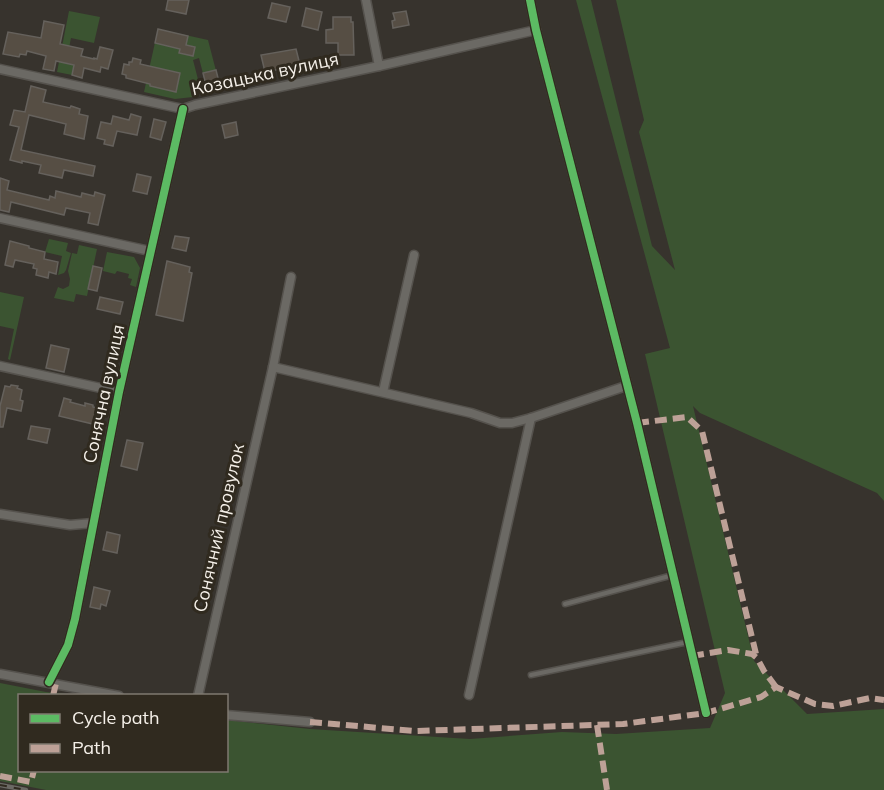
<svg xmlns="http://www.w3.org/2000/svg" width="884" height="790" font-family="Mulish,sans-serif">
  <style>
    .green { fill: #3b5431 }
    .building { fill: #564e44; stroke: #65615c; stroke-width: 1.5 }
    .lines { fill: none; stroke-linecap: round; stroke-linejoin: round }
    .lane-casing { stroke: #55524d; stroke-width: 7 }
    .street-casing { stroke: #55524d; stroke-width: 11 }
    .lane { stroke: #6b6964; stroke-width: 4 }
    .street { stroke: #6b6964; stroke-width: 8 }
    .rail-casing { stroke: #6b6964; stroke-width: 4.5 }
    .rail { stroke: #302a1f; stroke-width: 2; stroke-dasharray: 7; stroke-linecap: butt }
    .quiet { stroke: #bda197; stroke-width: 6; stroke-dasharray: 12 6; stroke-linecap: butt }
    .cycleway-casing { stroke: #302a1f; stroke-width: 11 }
    .cycleway { stroke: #5cba63; stroke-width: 8 }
    .labels { text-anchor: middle; stroke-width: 6; stroke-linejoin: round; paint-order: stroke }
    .street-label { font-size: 18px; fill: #f5f0e9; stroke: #302a1f }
  </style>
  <rect width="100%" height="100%" fill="#37332d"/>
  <g class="green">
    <polygon points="576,0 591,0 652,246 675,270 639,132 644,120 616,0 884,0 884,501 877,493 700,413 693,406 754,661 807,714 884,709 884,790 46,790 0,781 0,683 46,692 74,695 20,696 20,770 226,770 227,720 310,729 470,739 562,732 616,734 710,728 725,693 645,354 670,348"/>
    <polygon points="69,11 100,17 94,43 71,38 68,53 74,65 72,75 57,72"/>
    <polygon points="158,29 208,40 221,90 208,93 199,58 193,60 200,87 191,89 193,97 175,99 144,92"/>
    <polygon points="49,239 68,243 66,251 71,253 66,270 64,273 58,275 62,256 45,252"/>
    <polygon points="79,245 97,249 87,296 76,294 74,302 54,298 58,287 63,289 69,286 70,279 68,271 72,253 77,254"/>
    <polygon points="107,252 134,257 140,268 136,287 130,285 132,279 128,278 129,274 117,271 115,274 103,271"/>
    <polygon points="0,292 24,297 10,360 8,359 14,329 0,326"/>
  </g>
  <g class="building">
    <polygon points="168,0 189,0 186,14 166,10"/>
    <polygon points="272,3 290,7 286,22 268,18"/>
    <polygon points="306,8 322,12 318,30 302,26"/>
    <polygon points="406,11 409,25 393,28 392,21 395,20 393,13"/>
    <polygon points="333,17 351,17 351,22 353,22 354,55 338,55 338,43 326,43 326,30 333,29"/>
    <polygon points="44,21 64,25 60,44 83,49 81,56 94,59 94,58 97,59 100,47 113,50 108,69 101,67 100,72 84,68 82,78 72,75 74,65 56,61 54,71 43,69 46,56 27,51 26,55 20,54 19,57 3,54 8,32 41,38"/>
    <polygon points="158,29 188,36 186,45 195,47 193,56 179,53 180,49 155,43"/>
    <polygon points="296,49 300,65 265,72 261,55"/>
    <polygon points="133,58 141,60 140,64 180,73 176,92 150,86 150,84 126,78 126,75 122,74 124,64 129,65 129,62 132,62"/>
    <polygon points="216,70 221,90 208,93 203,73"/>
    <polygon points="31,86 46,90 43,102 70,108 71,106 80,109 79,114 88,116 84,139 64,134 66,124 29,115 21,150 95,166 93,176 64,170 62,178 39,173 41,165 22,161 22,163 10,160 19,127 10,125 14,110 25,112"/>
    <polygon points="131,114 141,117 137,135 117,131 113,146 104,144 105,140 97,138 101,122 111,124 113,116 129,120"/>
    <polygon points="154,119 166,122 161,140 150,137"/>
    <polygon points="236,122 238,135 225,138 222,125"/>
    <polygon points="137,174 151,177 147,194 133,191"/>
    <polygon points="0,178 9,181 7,190 49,200 50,196 55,198 56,191 81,197 82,193 94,196 95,192 105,195 98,225 88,223 90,213 66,208 64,215 11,202 9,212 0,210"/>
    <polygon points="175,236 189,238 186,251 172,248"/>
    <polygon points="10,241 29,246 29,248 45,252 44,259 58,262 56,274 49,272 48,278 36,275 37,269 33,268 34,264 15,260 13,267 5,265"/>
    <polygon points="167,261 190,267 189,272 192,273 183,321 156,315"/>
    <polygon points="93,266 102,268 97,291 88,289"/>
    <polygon points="100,297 123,302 120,314 97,309"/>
    <polygon points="51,345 69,349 64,372 46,368"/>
    <polygon points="11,385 18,386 17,388 22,390 20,400 23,401 21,411 7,408 3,427 0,427 0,406 5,386 10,387"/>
    <polygon points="64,398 71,400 70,402 85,406 85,403 93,405 93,407 101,409 97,425 59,416"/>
    <polygon points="31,426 50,429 47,443 28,439"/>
    <polygon points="127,440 143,443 137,470 121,466"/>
    <polygon points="107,532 120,535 117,553 103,550"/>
    <polygon points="94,587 110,591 106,606 101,604 100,609 90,607"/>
  </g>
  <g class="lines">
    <defs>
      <g id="lane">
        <polyline points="565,604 673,575"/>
        <polyline points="531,675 688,642"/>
      </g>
      <g id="street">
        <polyline points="366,0 379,66"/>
        <polyline points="530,0 536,30 637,423 706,713"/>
        <polyline points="0,69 183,109 195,105 379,66 536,30"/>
        <polyline points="0,218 150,251"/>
        <polyline points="0,366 119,392"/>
        <polyline points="273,367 471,413 500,423 512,423 531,418 626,386"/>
        <polyline points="383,392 414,255"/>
        <polyline points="0,514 70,525 93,523"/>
        <polyline points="0,674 119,696"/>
        <polyline points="49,682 68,645 75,619 119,392 183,109"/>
        <polyline points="469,695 531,418"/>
        <polyline points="198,696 273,367 291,277"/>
        <polyline points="226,715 310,722"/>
      </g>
    </defs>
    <use href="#lane" class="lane-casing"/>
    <use href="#street" class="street-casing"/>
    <use href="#lane" class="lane"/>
    <use href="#street" class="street"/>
    <defs>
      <polyline id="rail" points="0,785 26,790"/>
    </defs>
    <use href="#rail" class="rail-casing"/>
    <use href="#rail" class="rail"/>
    <g class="quiet">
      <polyline points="637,423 687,417 702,431 757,658"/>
      <polyline points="692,656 728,650 752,654 757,658 764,671 776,687"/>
      <polyline points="53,696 56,683"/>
      <polyline points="310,722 415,731 623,724 706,713 761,697 776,687 815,704 833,706 870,698 884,700"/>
      <polyline points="597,725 607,790"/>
      <polyline points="0,776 31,782 34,770"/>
    </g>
    <defs>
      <g id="cycleway">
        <polyline points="530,0 536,30 637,423 706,713"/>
        <polyline points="49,682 68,645 75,619 119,392 183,109"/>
      </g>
    </defs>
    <use href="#cycleway" class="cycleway-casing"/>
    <use href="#cycleway" class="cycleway"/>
  </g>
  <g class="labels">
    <g class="street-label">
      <text transform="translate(265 74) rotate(-12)" y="6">Козацька вулиця</text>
      <text transform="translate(104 394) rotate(-78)" y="6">Сонячна вулиця</text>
      <text transform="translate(219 528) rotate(-77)" y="6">Сонячний провулок</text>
    </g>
  </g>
  <rect x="18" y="694" width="210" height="78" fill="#302a1f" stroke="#7f7970" stroke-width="1.5"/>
  <rect x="30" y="714" width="30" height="9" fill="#5cba63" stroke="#7f7970" stroke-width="1.5"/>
  <text x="72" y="724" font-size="18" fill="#f5f0e9">Cycle path</text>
  <rect x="30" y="744" width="30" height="9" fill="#bda197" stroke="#7f7970" stroke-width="1.5"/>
  <text x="72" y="754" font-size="18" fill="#f5f0e9">Path</text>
</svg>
